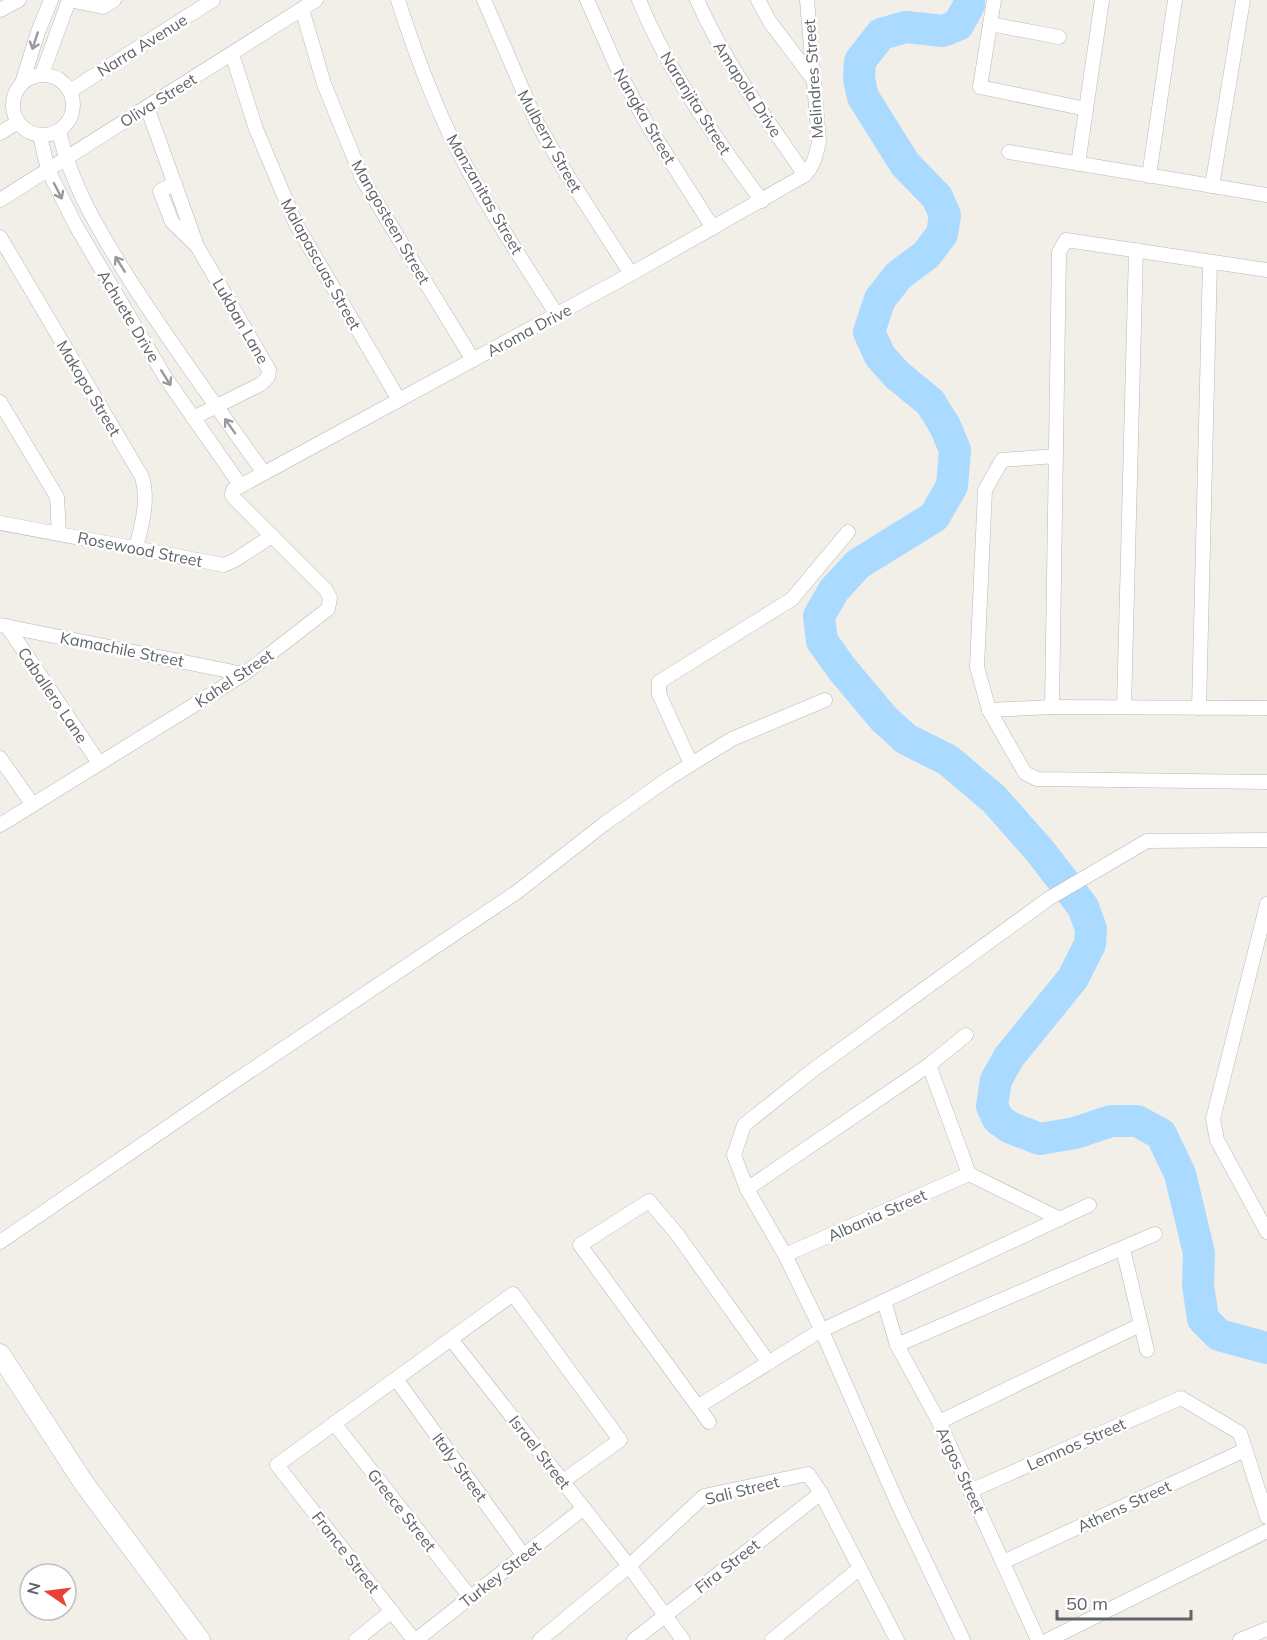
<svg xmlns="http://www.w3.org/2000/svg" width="1267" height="1640" font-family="Mulish,sans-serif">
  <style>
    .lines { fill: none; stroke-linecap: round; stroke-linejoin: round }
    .river { stroke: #aadaff; stroke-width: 32 }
    .street-casing { stroke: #b5b8bc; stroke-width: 15 }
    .secondary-casing { stroke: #b6babf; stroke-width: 21 }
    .street { stroke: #fff; stroke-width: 14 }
    .secondary { stroke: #fff; stroke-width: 20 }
    .oneway { stroke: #979a9d }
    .labels { text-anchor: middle; stroke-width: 5; stroke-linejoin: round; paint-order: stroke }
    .street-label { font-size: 16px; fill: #5f6368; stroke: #fff }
  </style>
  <rect width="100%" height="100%" fill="#f1efe8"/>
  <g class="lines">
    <polyline class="river" points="969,0 969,5 958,25 943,31 906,27 881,34 860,61 859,79 863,97 905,164 937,197 945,215 942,234 926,255 899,275 880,299 869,332 880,356 897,375 930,402 945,426 955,450 952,486 934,517 858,564 834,590 819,616 822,641 842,669 884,719 906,739 948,760 994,799 1040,851 1083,907 1091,929 1090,944 1073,978 1009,1057 996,1080 992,1106 998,1119 1011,1128 1040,1139 1075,1133 1111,1121 1137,1121 1161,1134 1180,1174 1199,1253 1198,1285 1203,1319 1219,1335 1267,1348"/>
    <defs>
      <g id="street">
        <polyline points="69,0 103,7 114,0"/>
        <path d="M 398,0 C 416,56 437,114 466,166 C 493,217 526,266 557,315"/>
        <polyline points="484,0 536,121 566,173 631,274"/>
        <polyline points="587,0 619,72 647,124 713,228"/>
        <path d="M 639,0 C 669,73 715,138 762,201"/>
        <path d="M 697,0 C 725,63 766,118 805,175"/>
        <polyline points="758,0 770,22 813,79"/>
        <polyline points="994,0 980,87 1086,109"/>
        <polyline points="302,9 324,84 363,180 473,360"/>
        <polyline points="0,10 19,0"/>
        <polyline points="990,24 1059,37"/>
        <polyline points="232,54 256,129 296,224 399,400"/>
        <polyline points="42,74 69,0"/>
        <circle cx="43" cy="105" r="30"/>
        <polyline points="22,83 38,32 51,0"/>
        <polyline points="70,91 213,0"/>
        <polyline points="147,107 197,246 269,370 268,377 261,384 193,418"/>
        <path d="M 59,131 C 71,186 101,234 131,282 C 173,347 219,410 264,473"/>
        <polyline points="0,133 18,122"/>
        <polyline points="40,136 48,170 76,226 165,377 241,486"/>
        <polyline points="1009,152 1267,195"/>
        <polyline points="1078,164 1102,0"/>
        <polyline points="1149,176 1175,0"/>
        <polyline points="175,183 160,191 172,222 196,245"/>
        <polyline points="1212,186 1243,0"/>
        <polyline points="0,200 316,0"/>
        <path d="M 0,237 L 142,477 C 149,501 142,524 136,548"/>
        <polyline points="0,402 57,497 59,534"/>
        <polyline points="1056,456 1002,460 985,490 977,667 989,710 1025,773 1037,779 1267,782"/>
        <polyline points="0,523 224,565 235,560 272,536"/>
        <polyline points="0,625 244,674"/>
        <polyline points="7,626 99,763"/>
        <polyline points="1052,707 1059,252 1066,240 1267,270"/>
        <polyline points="1124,707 1136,250"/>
        <polyline points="1199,708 1210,262"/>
        <polyline points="989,710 1052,707 1267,708"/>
        <polyline points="0,758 33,805"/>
        <polyline points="691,764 659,694 659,682 792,599 848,532"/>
        <path d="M 0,825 L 244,674 L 328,609 L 330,598 L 326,590 L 235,499 L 232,495 L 233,490 L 631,274 L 805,175 C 814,165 816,155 819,142 L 807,0"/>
        <polyline points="1267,904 1213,1119 1217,1140 1267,1232"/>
        <polyline points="929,1065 969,1174 1060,1219"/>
        <polyline points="747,1189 929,1065 966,1035"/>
        <polyline points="0,1242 229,1085 517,892 604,824 669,778 732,739 825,700"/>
        <polyline points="1123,1249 1147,1350"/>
        <polyline points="785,1255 969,1174"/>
        <polyline points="884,1301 897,1345 939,1422 1038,1640"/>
        <polyline points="451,1339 629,1566 683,1640"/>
        <polyline points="897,1345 1155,1234"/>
        <polyline points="396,1379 524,1556"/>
        <polyline points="699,1406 818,1332 1089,1205"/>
        <polyline points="709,1422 580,1245 649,1201 677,1234 769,1363"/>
        <polyline points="939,1422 1140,1325"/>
        <polyline points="334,1423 470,1597"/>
        <polyline points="970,1491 1181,1398 1240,1433 1267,1517"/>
        <polyline points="1003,1562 1245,1450"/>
        <polyline points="356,1640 392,1611"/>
        <polyline points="414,1640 277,1465 513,1294 620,1440 563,1481"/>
        <polyline points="416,1640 584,1508"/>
        <polyline points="540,1640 629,1566 704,1496 808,1474 821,1493 897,1640"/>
        <polyline points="634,1640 821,1493"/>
        <polyline points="772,1640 860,1568"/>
        <polyline points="963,1640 897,1502 822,1331 785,1255 747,1189 734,1155 744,1125 813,1070 1048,899 1147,841 1267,840"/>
        <polyline points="1048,1640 1267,1531"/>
        <polyline points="1240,1640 1267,1629"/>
      </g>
      <polyline id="secondary" points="0,1354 83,1482 200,1640"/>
    </defs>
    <use href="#street" class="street-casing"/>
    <use href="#secondary" class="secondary-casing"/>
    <use href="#street" class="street"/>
    <use href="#secondary" class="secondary"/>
  </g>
  <defs><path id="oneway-shaft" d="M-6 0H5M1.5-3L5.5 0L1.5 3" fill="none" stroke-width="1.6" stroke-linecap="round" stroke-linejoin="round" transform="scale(1.5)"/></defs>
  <g class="oneway">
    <use href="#oneway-shaft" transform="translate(35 41) rotate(108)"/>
    <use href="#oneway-shaft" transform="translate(58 191) rotate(63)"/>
    <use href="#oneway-shaft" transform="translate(120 264) rotate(-122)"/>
    <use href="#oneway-shaft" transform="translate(166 378) rotate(58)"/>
    <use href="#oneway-shaft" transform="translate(230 426) rotate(-125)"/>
  </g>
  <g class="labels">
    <g class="street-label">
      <text transform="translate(142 45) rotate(-32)" y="6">Narra Avenue</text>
      <text transform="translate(813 79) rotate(-94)" y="6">Melindres Street</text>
      <text transform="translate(748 89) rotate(57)" y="6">Amapola Drive</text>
      <text transform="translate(158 100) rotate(-32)" y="6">Oliva Street</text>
      <text transform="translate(696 103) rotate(58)" y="6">Naranjita Street</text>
      <text transform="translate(645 116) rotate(60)" y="6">Nangka Street</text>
      <text transform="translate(550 141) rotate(61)" y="6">Mulberry Street</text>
      <text transform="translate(485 194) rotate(60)" y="6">Manzanitas Street</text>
      <text transform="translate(391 222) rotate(60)" y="6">Mangosteen Street</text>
      <text transform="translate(321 264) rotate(61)" y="6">Malapascuas Street</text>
      <text transform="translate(129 316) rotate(59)" y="6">Achuete Drive</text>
      <text transform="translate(241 321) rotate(60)" y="6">Lukban Lane</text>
      <text transform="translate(529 330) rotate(-28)" y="6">Aroma Drive</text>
      <text transform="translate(89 388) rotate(59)" y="6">Makopa Street</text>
      <text transform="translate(140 549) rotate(11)" y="6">Rosewood Street</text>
      <text transform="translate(122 649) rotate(11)" y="6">Kamachile Street</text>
      <text transform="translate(234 678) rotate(-34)" y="6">Kahel Street</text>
      <text transform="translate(53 695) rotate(56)" y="6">Caballero Lane</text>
      <text transform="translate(877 1215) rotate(-24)" y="6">Albania Street</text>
      <text transform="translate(1076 1444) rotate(-24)" y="6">Lemnos Street</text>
      <text transform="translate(540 1452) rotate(52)" y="6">Israel Street</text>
      <text transform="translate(460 1467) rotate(54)" y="6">Italy Street</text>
      <text transform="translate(961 1470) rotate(65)" y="6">Argos Street</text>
      <text transform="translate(742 1490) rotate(-14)" y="6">Sali Street</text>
      <text transform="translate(1124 1506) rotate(-25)" y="6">Athens Street</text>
      <text transform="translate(402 1510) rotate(52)" y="6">Greece Street</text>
      <text transform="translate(346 1552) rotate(52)" y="6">France Street</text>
      <text transform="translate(727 1566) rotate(-38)" y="6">Fira Street</text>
      <text transform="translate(500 1574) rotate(-38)" y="6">Turkey Street</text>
    </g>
  </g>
  <g transform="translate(48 1592) rotate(284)"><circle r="28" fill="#ffffff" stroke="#bfc1c3" stroke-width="1.5"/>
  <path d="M0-4.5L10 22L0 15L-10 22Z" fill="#ea4335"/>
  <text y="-9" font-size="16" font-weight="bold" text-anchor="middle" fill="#5f6368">N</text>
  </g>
  <path d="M1057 1610v9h134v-9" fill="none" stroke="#5f6368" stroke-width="3"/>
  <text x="1066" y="1610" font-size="18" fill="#5f6368" stroke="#ffffff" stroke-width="4.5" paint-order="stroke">50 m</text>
</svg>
